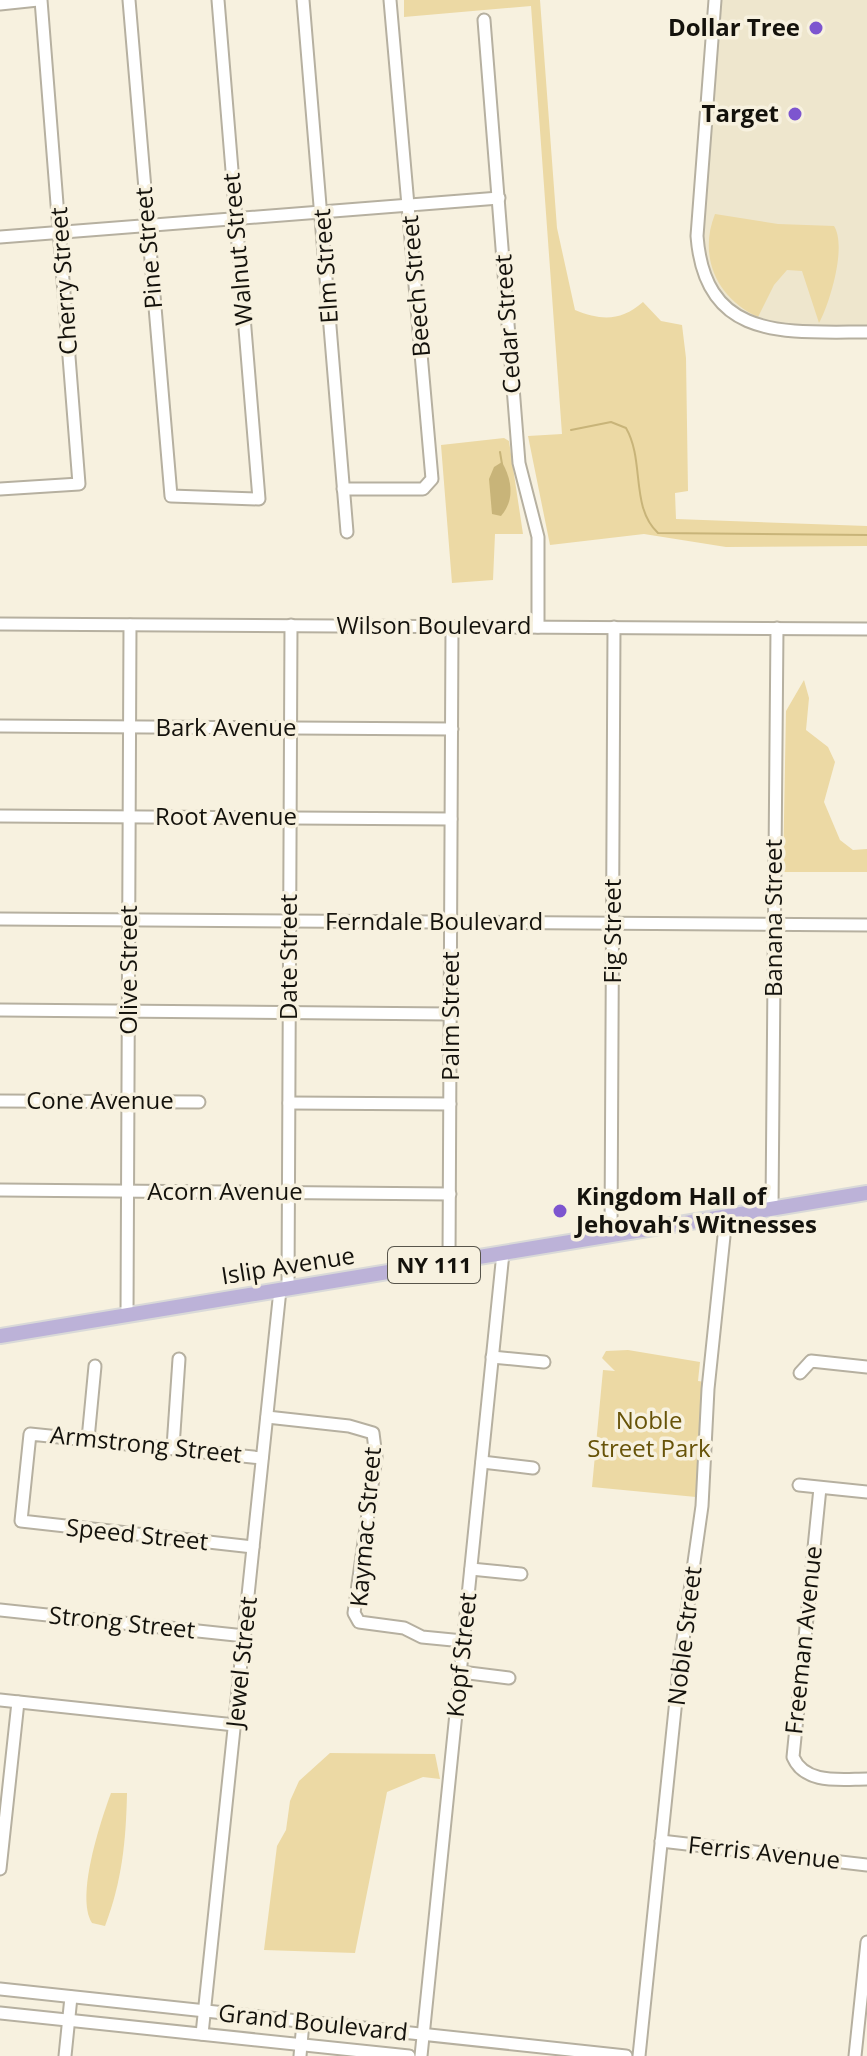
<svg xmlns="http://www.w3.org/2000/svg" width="867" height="2056" font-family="'Open Sans',sans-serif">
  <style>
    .built { fill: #eee6cd }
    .green { fill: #ecd9a4 }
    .water { fill: #c8b479 }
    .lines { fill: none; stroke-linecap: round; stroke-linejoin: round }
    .stream { stroke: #c8b479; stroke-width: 2 }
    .minor-casing { stroke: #b6b0a0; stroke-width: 15 }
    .major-casing { stroke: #d9d9d8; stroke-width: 18 }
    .minor { stroke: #fff; stroke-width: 11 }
    .major { stroke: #bcb2d8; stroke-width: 14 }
    .poi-dot { fill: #7d55cf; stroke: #f7f1df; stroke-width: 3 }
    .labels { text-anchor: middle; stroke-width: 7; stroke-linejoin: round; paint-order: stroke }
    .shield { fill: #f7f1df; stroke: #58554b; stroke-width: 2 }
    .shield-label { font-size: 22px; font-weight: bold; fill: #14120c }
    .poi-label { font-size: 24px; font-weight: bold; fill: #14120c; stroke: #f7f1df; text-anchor: end }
    .street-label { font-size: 24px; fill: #14120c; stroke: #f7f1df }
    .park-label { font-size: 24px; fill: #675308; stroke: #f7f1df }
  </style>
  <rect width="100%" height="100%" fill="#f7f1df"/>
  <polygon class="built" points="715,0 867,0 867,332 766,329 718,300 697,236"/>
  <g class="green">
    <path d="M 404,0 L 540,0 L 557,228 L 575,310 C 602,321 621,321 643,302 L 661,321 L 682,325 L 686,358 L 688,491 L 675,493 L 676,519 L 867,526 L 867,546 L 726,547 L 644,534 L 550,545 L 528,436 L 562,434 L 531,6 L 404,17 Z"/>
    <path d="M 715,214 L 778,224 L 834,226 C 847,246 830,303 819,323 L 802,271 L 787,270 L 774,285 L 758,317 C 717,298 698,257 715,214 Z"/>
    <polygon points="504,438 509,441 523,534 495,534 493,580 452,583 441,445"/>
    <polygon points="804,680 809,698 806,730 828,747 835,762 824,802 840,840 853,850 867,849 867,872 783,872 786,711"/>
    <polygon points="628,1350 700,1362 698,1381 705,1382 696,1497 592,1487 603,1370 615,1371 602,1358 606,1351"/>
    <polygon points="330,1753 435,1754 440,1779 423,1777 387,1792 355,1953 264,1950 277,1846 286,1830 290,1801 299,1781"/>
    <path d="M 111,1793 L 127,1793 C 126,1841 122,1881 105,1926 L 92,1923 C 75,1897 101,1820 111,1793 Z"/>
  </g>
  <path class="water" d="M 502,462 C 512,480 515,500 501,516 L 492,514 L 489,479 L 494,467 Z"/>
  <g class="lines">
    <g class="stream">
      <path d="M 571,430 L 611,422 L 626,428 C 645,461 630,507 658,533 L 867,535"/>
      <polyline points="500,452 502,464"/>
    </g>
    <defs>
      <g id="minor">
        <polyline points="129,0 171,496 259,499 218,0"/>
        <polyline points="303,0 347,532"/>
        <path d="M 715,0 L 697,236 C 705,341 785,332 867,332"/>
        <polyline points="0,4 38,0"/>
        <polyline points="484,20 519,463 538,537 538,627"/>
        <polyline points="0,237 499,198"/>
        <polyline points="0,489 79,484 41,0"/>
        <polyline points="343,489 423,489 432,479 390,0"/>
        <polyline points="0,624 867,629"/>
        <polyline points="0,726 452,729"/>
        <polyline points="0,816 451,819"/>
        <polyline points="0,919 867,925"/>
        <polyline points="0,1010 450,1014"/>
        <polyline points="0,1101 199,1102"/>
        <polyline points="289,1103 450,1104"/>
        <polyline points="0,1190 450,1194"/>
        <polyline points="772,1208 777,628"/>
        <polyline points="611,1234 614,627"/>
        <polyline points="449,1262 452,627"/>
        <polyline points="288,1289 291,625"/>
        <polyline points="127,1315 130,625"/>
        <polyline points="492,1357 544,1362"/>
        <polyline points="800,1373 811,1361 867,1367"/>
        <polyline points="267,1417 349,1426 373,1433 376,1457 354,1613 359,1622 404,1628 422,1637 463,1641"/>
        <polyline points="88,1439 95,1366"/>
        <polyline points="173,1447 179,1359"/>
        <polyline points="482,1462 533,1468"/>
        <polyline points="799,1485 867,1492"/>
        <path d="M 820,1488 L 793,1757 C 805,1785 841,1779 867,1779"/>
        <polyline points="253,1547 21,1521 30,1434 262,1458"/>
        <polyline points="471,1569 521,1574"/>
        <polyline points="0,1610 245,1636"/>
        <polyline points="461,1672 509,1678"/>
        <polyline points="0,1700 235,1725"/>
        <polyline points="661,1841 867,1865"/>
        <polyline points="0,1869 18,1702"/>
        <polyline points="0,1989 626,2056"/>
        <polyline points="0,2013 409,2056"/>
        <polyline points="202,2034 280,1290"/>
        <polyline points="65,2056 71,1997"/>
        <polyline points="300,2056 303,2022"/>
        <polyline points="421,2056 503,1253"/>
        <polyline points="639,2056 680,1661 702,1506 708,1389 726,1217"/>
        <polyline points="855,2056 867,1942"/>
      </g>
      <polyline id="major" points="0,1336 867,1193"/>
    </defs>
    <use href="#minor" class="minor-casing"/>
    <use href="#major" class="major-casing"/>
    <use href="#minor" class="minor"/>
    <use href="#major" class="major"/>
  </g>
  <g class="poi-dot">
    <circle cx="816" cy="28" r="8"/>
    <circle cx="795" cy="114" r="8"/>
    <circle cx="560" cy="1211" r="8"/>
  </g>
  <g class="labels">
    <rect class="shield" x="388" y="1247" width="92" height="36" rx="6"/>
    <g class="shield-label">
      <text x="434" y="1273">NY 111</text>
    </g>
    <g class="poi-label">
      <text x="800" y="36">Dollar Tree</text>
      <text x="779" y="122">Target</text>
      <text x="576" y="1205" text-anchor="start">Kingdom Hall of<tspan x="576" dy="28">Jehovah’s Witnesses</tspan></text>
    </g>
    <g class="street-label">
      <text transform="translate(149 248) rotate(-95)" y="8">Pine Street</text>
      <text transform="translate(238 249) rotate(-95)" y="8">Walnut Street</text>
      <text transform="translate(326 266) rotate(-94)" y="8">Elm Street</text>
      <text transform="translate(64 281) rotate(-94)" y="8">Cherry Street</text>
      <text transform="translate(416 286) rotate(-95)" y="8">Beech Street</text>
      <text transform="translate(508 324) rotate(-94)" y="8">Cedar Street</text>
      <text x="434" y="634">Wilson Boulevard</text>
      <text x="226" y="736">Bark Avenue</text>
      <text x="226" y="825">Root Avenue</text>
      <text transform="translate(774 918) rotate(-90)" y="8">Banana Street</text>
      <text x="434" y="930">Ferndale Boulevard</text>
      <text transform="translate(613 931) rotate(-90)" y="8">Fig Street</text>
      <text transform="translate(289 957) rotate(-90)" y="8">Date Street</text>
      <text transform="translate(129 970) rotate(-90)" y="8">Olive Street</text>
      <text transform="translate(451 1016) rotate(-90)" y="8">Palm Street</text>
      <text x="100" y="1109">Cone Avenue</text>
      <text x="225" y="1200">Acorn Avenue</text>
      <text transform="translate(288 1266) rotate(-9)" y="8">Islip Avenue</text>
      <text transform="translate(146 1445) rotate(6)" y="8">Armstrong Street</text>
      <text transform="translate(366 1527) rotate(-85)" y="8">Kaymac Street</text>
      <text transform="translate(137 1535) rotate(6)" y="8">Speed Street</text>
      <text transform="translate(122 1623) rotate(6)" y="8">Strong Street</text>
      <text transform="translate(685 1636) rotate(-83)" y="8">Noble Street</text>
      <text transform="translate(804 1640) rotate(-84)" y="8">Freeman Avenue</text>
      <text transform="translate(462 1655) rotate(-84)" y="8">Kopf Street</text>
      <text transform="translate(242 1662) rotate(-84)" y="8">Jewel Street</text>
      <text transform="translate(764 1853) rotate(6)" y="8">Ferris Avenue</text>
      <text transform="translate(313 2023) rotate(6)" y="8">Grand Boulevard</text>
    </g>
    <g class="park-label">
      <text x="649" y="1429">Noble<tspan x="649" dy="28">Street Park</tspan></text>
    </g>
  </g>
</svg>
